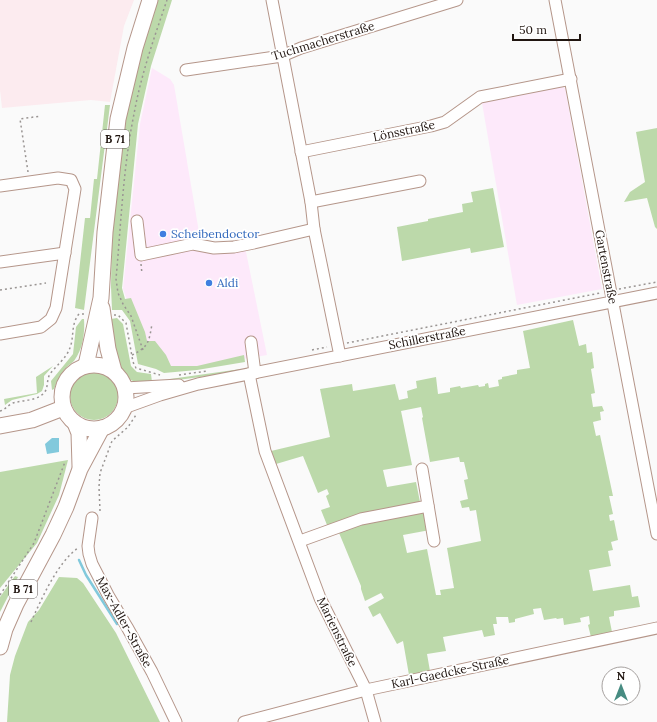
<svg xmlns="http://www.w3.org/2000/svg" width="657" height="722" font-family="Lora,serif">
  <style>
    .commercial { fill: #fde9fa }
    .education { fill: #fcebef }
    .green { fill: #bcd9aa }
    .water { fill: #82c9dc }
    .lines { fill: none; stroke-linecap: round; stroke-linejoin: round }
    .stream { stroke: #82c9dc; stroke-width: 2.5 }
    .minor-casing { stroke: #b5968a; stroke-width: 13 }
    .major-casing { stroke: #b5968a; stroke-width: 17 }
    .path { stroke: #9a9593; stroke-width: 1.5; stroke-dasharray: 2 3; stroke-linecap: butt }
    .minor { stroke: #fff; stroke-width: 11 }
    .major { stroke: #fff; stroke-width: 15 }
    .shop-dot { fill: #3f7fe0; stroke: #fff; stroke-width: 1.5 }
    .labels { text-anchor: middle; stroke-width: 3.5; stroke-linejoin: round; paint-order: stroke }
    .shield { fill: #fff; stroke: #635b58; stroke-width: 1 }
    .shield-label { font-size: 11px; font-weight: bold; fill: #201510 }
    .street-label { font-size: 12px; fill: #201510; stroke: #fff }
    .shop-label { font-size: 12px; fill: #366cbe; stroke: #fff; text-anchor: start }
  </style>
  <rect width="100%" height="100%" fill="#fafafa"/>
  <g class="commercial">
    <polygon points="152,68 170,79 174,85 200,238 207,251 245,247 267,355 167,372 142,341 123,289 140,124"/>
    <polygon points="562,87 565,88 602,289 517,305 482,103"/>
  </g>
  <polygon class="education" points="0,0 134,0 124,26 110,102 91,100 2,108 0,90"/>
  <g class="green">
    <polygon points="156,0 172,0 151,66 138,124 122,288 125,299 131,298 145,332 147,341 155,341 166,355 171,366 197,366 244,355 245,362 197,370 164,373 156,369 138,364 130,321 122,310 112,310 111,287 112,222 120,149 131,86"/>
    <polygon points="105,105 110,105 84,310 75,308 85,218 90,218 94,179 97,179"/>
    <polygon points="657,128 657,229 655,227 647,198 624,202 630,192 645,182 636,132"/>
    <polygon points="493,188 504,247 471,253 470,248 402,261 397,227 428,221 428,219 463,212 462,204 473,202 471,192"/>
    <path d="M 117,318 L 123,324 L 131,366 L 137,372 L 151,374 L 152,382 C 146,382 139,383 133,381 C 113,374 113,337 111,319 Z"/>
    <path d="M 82,319 L 84,319 C 85,333 83,349 74,361 C 71,364 67,366 65,369 C 60,375 57,382 54,389 L 52,390 L 51,381 L 73,354 L 76,327 Z"/>
    <polygon points="573,320 579,346 586,344 587,353 592,352 594,368 591,369 595,393 591,394 593,407 602,406 604,411 600,412 601,420 593,422 596,436 600,435 613,496 609,496 613,514 609,515 610,521 614,520 618,540 611,542 613,550 608,551 611,566 589,570 593,591 630,585 632,597 638,596 640,607 614,611 614,616 609,617 612,632 591,637 588,625 590,624 589,616 580,618 581,622 564,625 563,618 557,619 556,618 544,620 541,608 533,609 534,614 515,619 515,622 509,623 508,617 496,617 497,624 493,624 495,635 484,637 482,630 443,637 446,651 427,654 430,671 409,675 403,641 397,644 380,613 373,617 368,607 384,598 381,593 365,601 361,589 361,586 337,528 424,507 430,530 403,535 407,553 427,549 436,595 441,595 440,590 454,588 447,548 481,541 476,510 470,511 469,507 462,508 460,501 468,499 464,480 468,479 464,462 460,462 459,457 430,462 422,418 423,417 421,407 401,411 412,465 383,470 387,487 416,482 421,507 329,530 321,510 330,507 326,496 329,494 327,489 318,493 303,456 276,464 271,451 330,437 320,389 352,384 353,391 395,384 399,400 408,398 407,391 417,388 416,381 436,377 438,394 450,392 450,388 460,386 461,388 478,385 479,387 485,386 485,384 488,383 489,388 499,386 498,380 502,379 502,377 517,374 517,370 530,368 523,331"/>
    <polygon points="53,366 44,376 44,385 42,391 37,394 12,400 5,405 4,399 37,393 36,377"/>
    <polygon points="241,369 238,372 170,381 170,379"/>
    <circle cx="94" cy="396" r="24"/>
    <polygon points="68,460 59,495 37,543 0,588 0,472"/>
    <polygon points="15,576 18,577 0,612 0,597"/>
    <polygon points="59,577 77,578 83,583 116,633 160,722 7,722 10,675 15,656 28,622 39,610"/>
  </g>
  <polygon class="water" points="52,438 59,438 59,452 47,454 45,444"/>
  <g class="lines">
    <polyline class="stream" points="79,560 86,575 117,624"/>
    <defs>
      <g id="minor">
        <polyline points="272,0 311,202 314,229 340,356"/>
        <polyline points="555,0 657,534"/>
        <polyline points="186,70 282,56 301,48 457,0"/>
        <polyline points="301,152 431,126 445,122 480,97 571,79"/>
        <polyline points="0,186 58,178 71,180 75,189 56,308 51,319 41,327 0,334"/>
        <polyline points="311,202 420,181"/>
        <polyline points="137,221 141,255 193,244 214,248 234,247 254,243 314,229"/>
        <polyline points="0,262 65,253"/>
        <polyline points="251,342 255,373"/>
        <polyline points="249,374 265,451 320,598 366,690 375,722"/>
        <polyline points="125,388 179,385"/>
        <polyline points="124,408 160,395 198,384 657,293"/>
        <polyline points="422,469 434,541"/>
        <polyline points="92,518 88,546 89,554 92,564 108,595 127,627 152,672 176,722"/>
        <polyline points="300,541 361,519 428,506"/>
        <polyline points="244,722 366,690 657,628"/>
      </g>
      <g id="major">
        <polyline points="102,308 108,349 114,371"/>
        <circle cx="94" cy="397" r="32"/>
        <polyline points="86,365 101,298 105,232 118,119 135,48 150,0"/>
        <polyline points="75,423 79,433 80,466"/>
        <polyline points="0,426 32,420 63,408"/>
        <polyline points="0,647 5,629 16,604 53,535 66,507 80,469 102,428"/>
      </g>
    </defs>
    <use href="#minor" class="minor-casing"/>
    <use href="#major" class="major-casing"/>
    <g class="path">
      <polyline points="28,172 20,119 41,116"/>
      <polyline points="141,264 142,274"/>
      <polyline points="619,289 657,282"/>
      <polyline points="0,290 46,283"/>
      <polyline points="114,315 118,315 126,323 133,362 136,368 160,375"/>
      <polyline points="347,343 600,293"/>
      <path d="M 143,350 L 131,316 L 123,304 L 118,293 L 116,279 C 121,224 123,168 134,114 C 141,75 154,38 167,0"/>
      <polyline points="312,350 327,347"/>
      <path d="M 132,355 C 149,347 149,341 152,324"/>
      <polyline points="179,375 207,371"/>
      <path d="M 0,411 C 5,410 8,405 13,403 C 23,400 35,401 43,394 C 49,389 46,380 50,374 C 56,366 66,358 69,350 C 75,338 70,325 79,314 L 85,314"/>
      <polyline points="100,511 99,487 100,473 112,441 128,427 136,415"/>
      <polyline points="0,595 34,543 65,462"/>
      <path d="M 31,622 C 42,598 57,563 78,548"/>
    </g>
    <use href="#minor" class="minor"/>
    <use href="#major" class="major"/>
  </g>
  <g class="shop-dot">
    <circle cx="163" cy="234" r="4"/>
    <circle cx="209" cy="283" r="4"/>
  </g>
  <g class="labels">
    <g class="shield">
      <rect x="101" y="130" width="28" height="18" rx="3"/>
      <rect x="9" y="580" width="28" height="18" rx="3"/>
    </g>
    <g class="shield-label">
      <text x="115" y="143">B 71</text>
      <text x="23" y="593">B 71</text>
    </g>
    <g class="street-label">
      <text transform="translate(323 41) rotate(-17)" y="4">Tuchmacherstraße</text>
      <text transform="translate(404 131) rotate(-12)" y="4">Lönsstraße</text>
      <text transform="translate(606 267) rotate(79)" y="4">Gartenstraße</text>
      <text transform="translate(427 338) rotate(-11)" y="4">Schillerstraße</text>
      <text transform="translate(124 622) rotate(61)" y="4">Max-Adler-Straße</text>
      <text transform="translate(337 632) rotate(64)" y="4">Marienstraße</text>
      <text transform="translate(450 672) rotate(-12)" y="4">Karl-Gaedcke-Straße</text>
    </g>
    <g class="shop-label">
      <text x="171" y="238">Scheibendoctor</text>
      <text x="217" y="287">Aldi</text>
    </g>
  </g>
  <g transform="translate(621 686)"><circle r="19" fill="#ffffff" stroke="#a6a19f"/>
  <path d="M0-3L7 15L0 10L-7 15Z" fill="#478c82"/>
  <text y="-6" font-size="11" font-weight="bold" text-anchor="middle" fill="#201510">N</text>
  </g>
  <path d="M513 34v6h67v-6" fill="none" stroke="#201510" stroke-width="2"/>
  <text x="519" y="34" font-size="12" fill="#201510" stroke="#ffffff" stroke-width="3" paint-order="stroke">50 m</text>
</svg>
